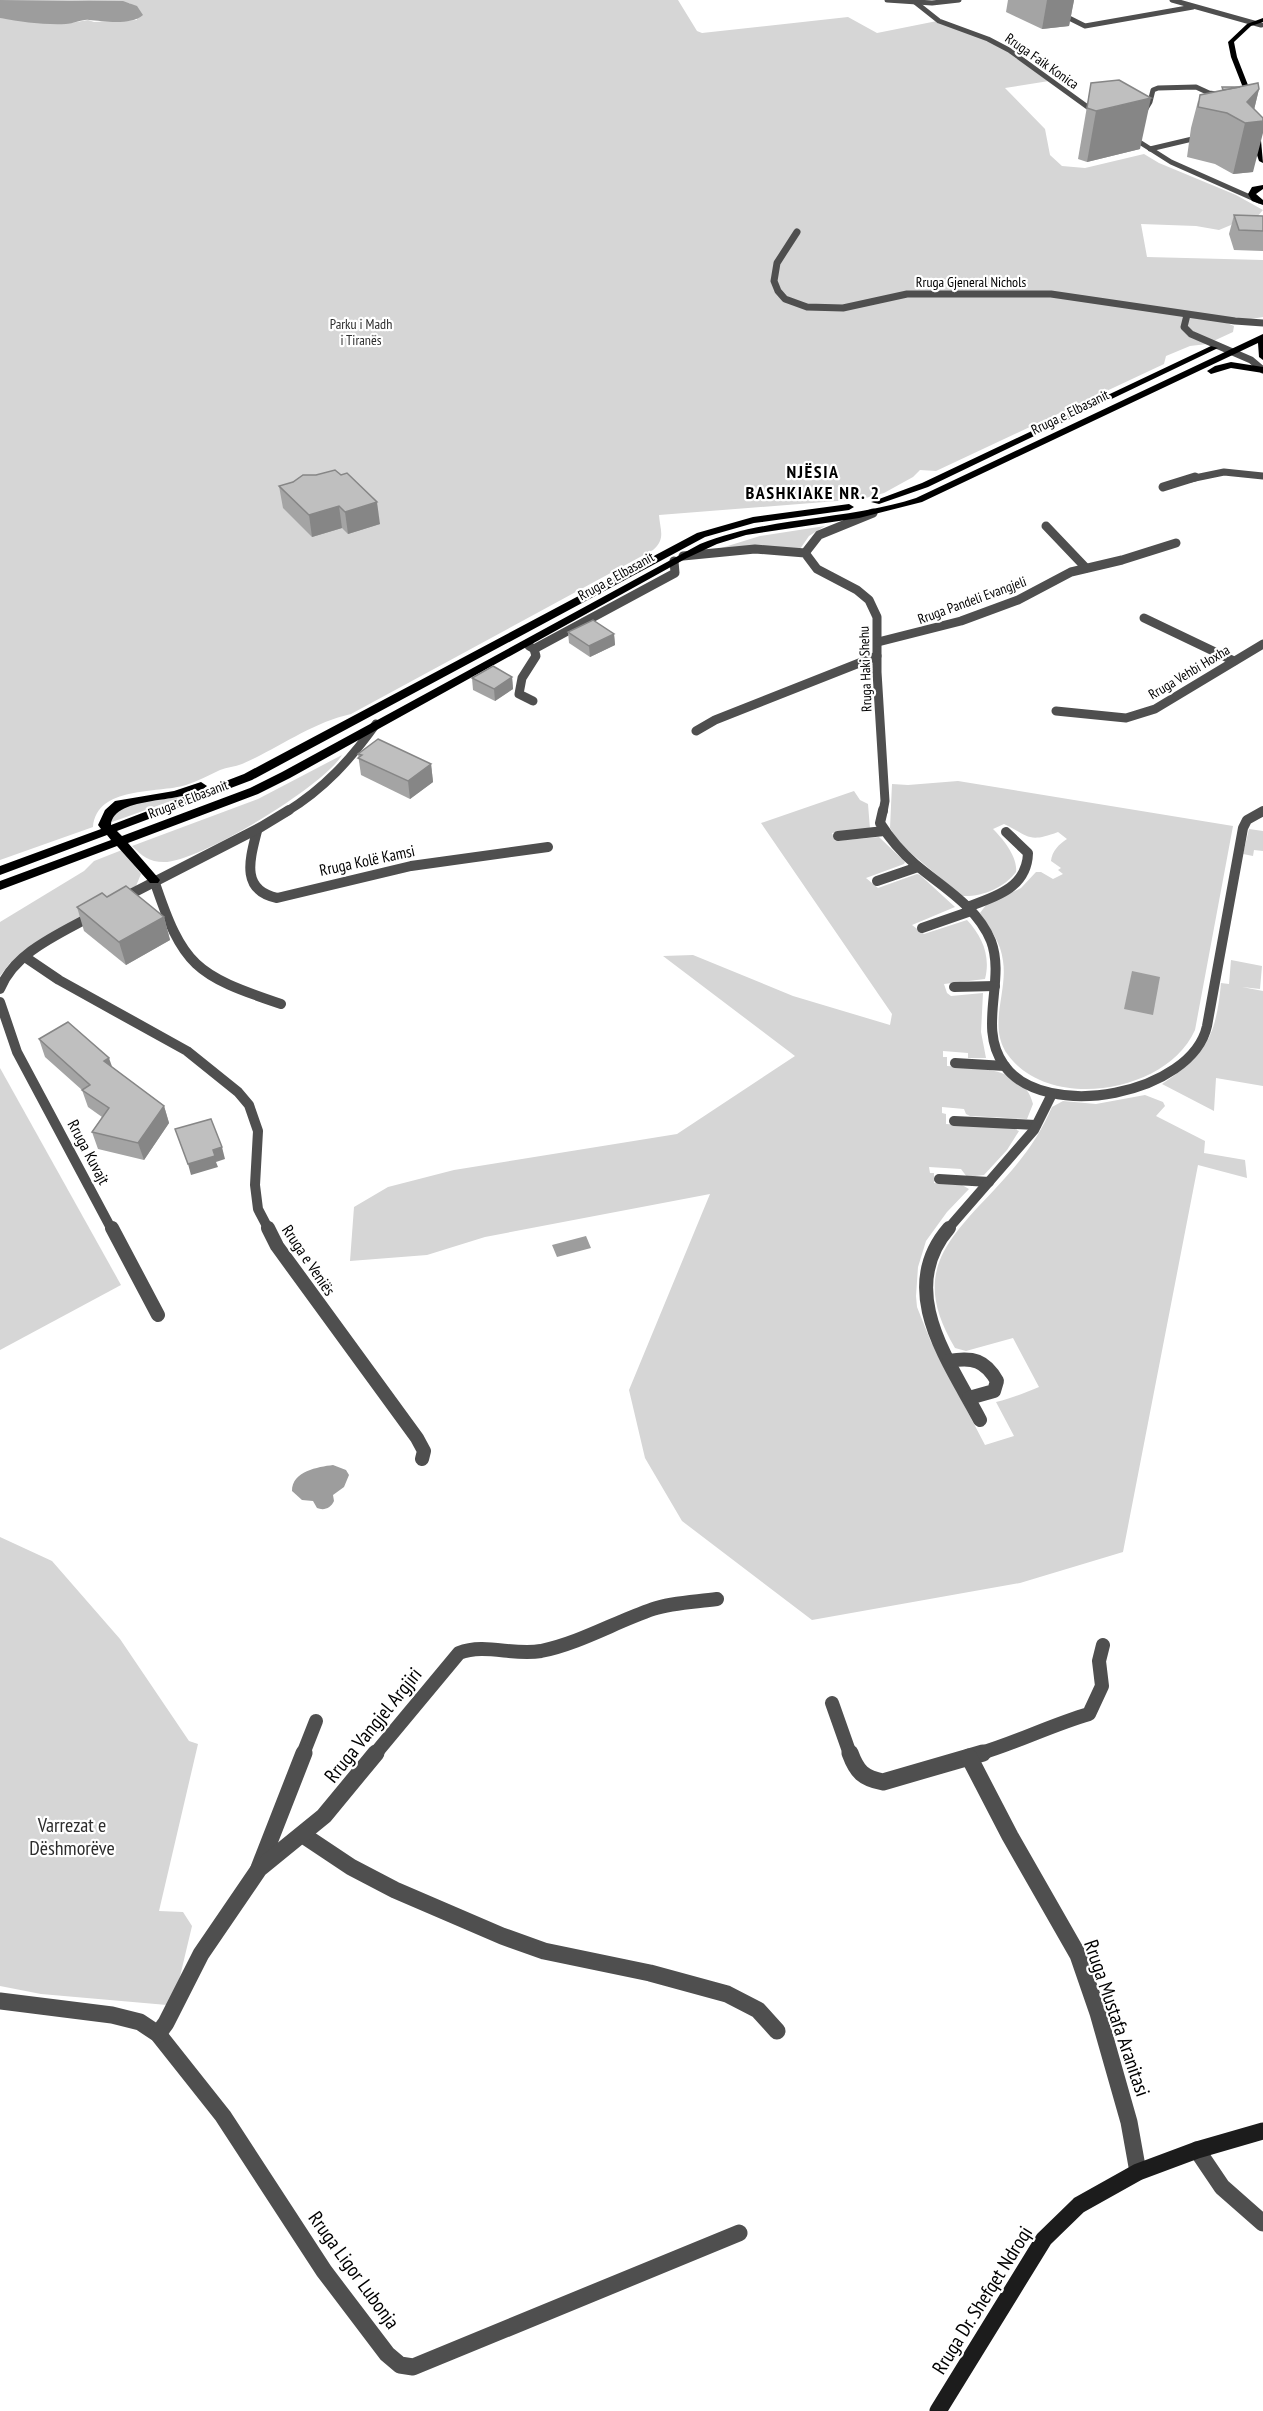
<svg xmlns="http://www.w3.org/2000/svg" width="1263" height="2411" font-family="'PT Sans Narrow',sans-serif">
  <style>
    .green { fill: #d6d6d6 }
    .water { fill: #9d9d9d }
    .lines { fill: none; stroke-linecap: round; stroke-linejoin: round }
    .minor-far5 { stroke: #4f4f4f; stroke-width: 5 }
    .minor-far4 { stroke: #4f4f4f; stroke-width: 7 }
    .minor-far3 { stroke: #4f4f4f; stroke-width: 9 }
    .minor-far2 { stroke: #4f4f4f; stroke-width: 10 }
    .minor-far1 { stroke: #4f4f4f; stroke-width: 14 }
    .minor { stroke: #4f4f4f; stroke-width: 17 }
    .secondary { stroke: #1c1c1c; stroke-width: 17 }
    .primary { fill: #000; fill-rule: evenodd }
    .wall { fill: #a4a4a4 }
    .shaded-wall { fill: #868686 }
    .building { fill: #bfbfbf; stroke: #868686; stroke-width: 1.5 }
    .labels { text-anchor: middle; stroke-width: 4.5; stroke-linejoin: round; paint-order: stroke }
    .far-street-label { font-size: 14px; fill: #000; stroke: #fff }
    .far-park-label { font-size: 14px; fill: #2d2d2d; stroke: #fff }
    .street-label { font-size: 16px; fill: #000; stroke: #fff }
    .far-district-label { font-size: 18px; font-weight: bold; letter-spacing: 1.5px; fill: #000; stroke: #fff }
    .near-street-label { font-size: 20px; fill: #000; stroke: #fff }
    .near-park-label { font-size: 20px; fill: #2d2d2d; stroke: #fff }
  </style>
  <rect width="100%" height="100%" fill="#fff"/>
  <g class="green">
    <path d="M 69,0 L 678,0 L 697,31 L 702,33 L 848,17 L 877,33 L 937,21 L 1000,45 L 1049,81 L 1005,88 L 1045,129 L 1050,155 L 1062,166 L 1085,168 L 1144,154 L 1159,163 L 1236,195 L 1263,210 L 1256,218 L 1234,221 L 1231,225 L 1219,230 L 1196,226 L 1141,224 L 1147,257 L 1263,260 L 1263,317 L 1227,323 L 1234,326 L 1233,332 L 1207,344 L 1190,346 L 1166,356 L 1164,364 L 936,471 L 920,470 L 913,477 L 884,493 L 862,499 L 659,515 C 660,530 666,539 653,550 L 351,714 C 311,723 279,748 242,764 C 235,767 227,767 220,770 C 209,775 198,781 186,785 C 157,794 97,785 93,827 L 0,860 L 0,18 L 65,24 L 88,20 L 94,22 L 137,20 L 130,3 Z"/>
    <polygon points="825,526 809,536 800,549 718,549 760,536"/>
    <path d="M 342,755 C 324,786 199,862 164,862 C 149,862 142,856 132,846 L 258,799 Z"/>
    <path d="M 958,781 L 1233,826 L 1195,1030 C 1167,1093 1050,1112 1008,1055 C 987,1027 1008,992 1003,961 C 1001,942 990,929 980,913 L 986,905 L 1021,888 L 1036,872 L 1041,872 L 1053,879 L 1063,874 L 1058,870 L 1061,868 L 1051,861 C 1052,851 1059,844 1067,839 L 1058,832 C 1027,844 1028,835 1004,824 L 993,829 C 1003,839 1018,857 1016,872 C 1004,888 982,897 962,896 L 900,844 L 890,828 L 892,784 L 908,785 Z"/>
    <path d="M 854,791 L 860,800 L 868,804 L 870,829 L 832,833 L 835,841 L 879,837 L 905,862 L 904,864 L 866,878 L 878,888 L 917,874 L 920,875 L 955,907 L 912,925 L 924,934 L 967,920 C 982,936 991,956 985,979 L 944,984 L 947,993 L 951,996 L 983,993 L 981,1032 L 986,1058 L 968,1058 L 968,1053 L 943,1051 L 943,1057 L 947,1057 L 947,1066 C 977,1068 1024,1067 1033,1104 L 1027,1119 L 970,1116 L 966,1114 L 964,1109 L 942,1107 L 942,1113 L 946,1114 L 946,1124 L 1012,1128 L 1019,1131 L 1007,1150 L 984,1175 L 967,1177 L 961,1169 L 929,1167 L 930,1173 L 934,1173 L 934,1183 L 962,1185 L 969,1189 L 947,1212 L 926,1241 L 918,1267 L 916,1296 L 917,1307 L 931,1342 L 985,1445 L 1014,1436 L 996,1402 C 1013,1398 1024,1393 1039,1387 L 1013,1338 L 966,1351 L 955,1348 C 911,1274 945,1242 995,1189 C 1018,1165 1039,1138 1052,1107 L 1063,1101 L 1096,1104 L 1145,1095 L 1163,1102 L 1165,1106 L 1156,1116 L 1205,1141 L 1204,1153 L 1245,1160 L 1247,1178 L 1198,1165 L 1123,1552 L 1020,1583 L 812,1620 L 682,1521 L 645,1458 L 629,1390 L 710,1194 L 485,1237 L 427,1255 L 350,1261 L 354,1207 L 388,1187 L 454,1170 L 677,1134 L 795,1056 L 663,956 L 693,955 L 793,996 L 890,1025 L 892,1014 L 761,823 Z"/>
    <polygon points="185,796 112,822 112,814 129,804"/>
    <polygon points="1249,829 1263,831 1263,851 1254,850 1253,856 1243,854"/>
    <polygon points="122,850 141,874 136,886 10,963 0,976 0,922 84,871 94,861"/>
    <path d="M 1231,960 L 1262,966 L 1260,989 L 1242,987 L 1263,991 L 1263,1086 L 1216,1078 L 1214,1111 L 1162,1084 C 1207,1054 1216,1036 1221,983 L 1229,984 Z"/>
    <polygon points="0,1068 121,1285 0,1350"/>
    <polygon points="0,1537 52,1561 120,1639 189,1741 198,1744 159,1911 183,1912 192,1926 177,1989 167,2005 41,1994 0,1986"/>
  </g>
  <g class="water">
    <path d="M 0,0 L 123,1 L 137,6 L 143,15 C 130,26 103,21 89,20 C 82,19 74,24 66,24 C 44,25 22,22 0,18 Z"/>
    <polygon points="1132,971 1160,977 1153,1015 1124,1009"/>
    <polygon points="586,1236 591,1248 557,1257 552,1245"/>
    <path d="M 333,1465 L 346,1470 L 349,1475 L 344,1487 L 333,1495 L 334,1501 C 331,1508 324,1511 317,1508 L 313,1501 L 302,1500 L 292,1491 C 292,1471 318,1467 333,1465 Z"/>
  </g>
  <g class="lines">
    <g class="minor-far5">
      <polyline points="887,0 932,3 959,0"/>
      <polyline points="1033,0 1085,26 1193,7"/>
      <polyline points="1172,0 1261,25"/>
      <polyline points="915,2 939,21 988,39 1009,50 1100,116"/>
      <polyline points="1141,117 1150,102 1153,90 1158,88 1196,87 1209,93 1224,95"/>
      <polyline points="1130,136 1171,162 1259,201"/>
      <polyline points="1150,149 1205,136"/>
    </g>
    <g class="minor-far4">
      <polyline points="797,232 777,263 774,281 778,291 785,299 807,307 843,308 907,294 1051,294 1235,321 1263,323"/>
      <polyline points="1187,315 1184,327 1191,334 1251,360 1263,370"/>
      <polyline points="1190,479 1224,472 1263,476"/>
    </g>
    <g class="minor-far3">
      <polyline points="1163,487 1195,477"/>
      <polyline points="1046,526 1086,568"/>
      <polyline points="805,553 819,535 873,513"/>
      <polyline points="683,556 755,549 805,553 817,569 857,590 869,600 877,617 877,672 885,801 883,812"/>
      <polyline points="1144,618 1234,661"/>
      <polyline points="878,642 961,621 1018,600 1071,572 1122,560 1176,543"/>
      <polyline points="529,646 534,649 536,656 522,678 519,694 533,701"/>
      <polyline points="534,649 675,573 674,561"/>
      <polyline points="1056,711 1126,718 1155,709 1263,644"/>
      <polyline points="696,731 715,720 877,656"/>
      <path d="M 286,812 C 324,789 351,759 376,724"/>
    </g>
    <g class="minor-far2">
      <path d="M 883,810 L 880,823 C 890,839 901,852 915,864 C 942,887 977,906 991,941 C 1006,981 977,1027 1004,1065 C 1045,1123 1192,1094 1207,1026 L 1243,828 L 1247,820 L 1263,811"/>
      <path d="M 257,831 C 250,859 240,890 277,898 L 411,866 L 548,847"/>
      <polyline points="838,836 884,831"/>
      <path d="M 154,880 C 183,967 195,975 281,1004"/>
      <polyline points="877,881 918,867"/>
      <polyline points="121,899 261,827 289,810"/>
      <path d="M 967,907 C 995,897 1027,888 1028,853 L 1006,832"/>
      <polyline points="922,928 971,911"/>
      <polyline points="25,957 59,980 187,1051 238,1092 249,1105 258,1131 255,1185 258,1209 269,1230"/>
      <polyline points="954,987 995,986"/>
      <path d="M 0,989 C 15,951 62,933 95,914"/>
      <polyline points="0,1002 17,1052 112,1230"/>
      <polyline points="955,1063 1005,1066"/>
      <polyline points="954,1121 1036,1125"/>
      <polyline points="939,1179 989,1182"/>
      <polyline points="947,1230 1034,1130 1052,1094"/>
    </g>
    <g class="minor-far1">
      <polyline points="112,1228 158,1315"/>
      <polyline points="268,1228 277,1246 417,1438 424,1451 422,1459"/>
      <path d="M 949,1228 C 895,1290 949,1361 980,1420"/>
      <path d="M 949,1361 C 973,1357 985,1360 997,1381 L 994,1391 L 969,1398"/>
      <polyline points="832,1703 850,1754"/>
      <polyline points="303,1754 316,1721"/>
      <path d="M 375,1754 L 459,1653 C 485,1643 513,1656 541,1651 C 580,1643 615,1622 653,1609 C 674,1602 696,1602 717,1599"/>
      <path d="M 978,1754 C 1016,1743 1051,1725 1089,1714 L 1102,1686 L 1099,1661 L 1103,1645"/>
    </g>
    <g class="minor">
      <path d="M 850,1753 C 857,1772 863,1778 883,1782 L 983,1753"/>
      <polyline points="969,1757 1010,1836 1078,1955 1098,2013 1129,2122 1138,2172"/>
      <polyline points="303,1835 351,1867 395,1890 502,1936 544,1951 650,1973 727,1994 758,2010 777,2031"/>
      <polyline points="259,1868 304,1753"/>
      <polyline points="0,2001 112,2015 140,2022 158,2034 223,2116 324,2271 387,2354 400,2365 413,2367 739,2233"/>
      <polyline points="158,2034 166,2023 201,1954 259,1869 324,1816 376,1753"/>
      <polyline points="1197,2150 1222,2187 1263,2223"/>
    </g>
    <polyline class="secondary" points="938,2411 1044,2239 1079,2205 1138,2172 1197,2150 1263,2131"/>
    <g class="primary">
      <polygon points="1263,18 1263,22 1251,26 1234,42 1237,57 1255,103 1252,105 1249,103 1231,57 1228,42 1247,24"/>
      <polygon points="1256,127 1260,129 1263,163 1259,161 1252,140 1252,129"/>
      <polygon points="1263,185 1263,189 1256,194 1263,200 1263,205 1252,201 1248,194 1252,187"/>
      <path d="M 1263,334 L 1263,360 L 1259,357 L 1258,343 L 922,502 L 859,518 L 746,535 L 717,544 L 687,558 L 290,778 L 258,794 L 128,843 L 160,880 L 158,883 L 150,883 L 117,846 L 0,890 L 0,881 L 111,840 L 107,835 L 0,875 L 0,866 L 101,829 L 98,825 L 105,810 L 115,801 L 174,791 L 201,782 L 207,786 C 186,805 114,794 111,825 L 244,774 L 697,533 L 753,517 L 849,504 L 854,507 L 849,510 L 754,523 L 705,537 L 252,780 L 117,831 L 122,836 L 250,788 L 282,772 L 700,544 C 769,516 845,521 916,498 Z"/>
      <polygon points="1211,346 1218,348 928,487 879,504 871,502 922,483"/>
      <polygon points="1231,362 1263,367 1263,373 1231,368 1211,374 1207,371 1215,366"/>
    </g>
  </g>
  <g class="wall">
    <polygon points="1008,0 1074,0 1069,26 1042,29 1006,12"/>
    <polygon points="1091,83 1140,149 1087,162 1078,159"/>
    <polygon points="1222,87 1259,89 1254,110 1253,172 1233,174 1215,164 1187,157 1191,128 1198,101 1222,90"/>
    <polygon points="1234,215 1263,216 1263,251 1234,250 1229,234"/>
    <polygon points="293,482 380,524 348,534 342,528 312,537 283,508 279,486"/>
    <polygon points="568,632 614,634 615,645 590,657 569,643"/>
    <polygon points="512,677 513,689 495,701 473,690 472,678"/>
    <polygon points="358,754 431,764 433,782 410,799 361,775"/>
    <polygon points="107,897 164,917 170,940 126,965 84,931 77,907"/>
    <polygon points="39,1039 112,1067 164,1106 169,1123 144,1160 98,1149 92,1132 102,1117 88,1107 82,1090 45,1057"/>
  </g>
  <g class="shaded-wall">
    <polygon points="1047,0 1074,0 1069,26 1042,29"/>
    <polygon points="1259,89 1251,122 1263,121 1263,133 1253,172 1233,174 1245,123 1227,113"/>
    <polygon points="1151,98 1140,149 1087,162 1096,111"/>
    <polygon points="377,502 380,524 348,534 345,512"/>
    <polygon points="339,506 342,528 312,537 309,515"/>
    <polygon points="614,634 615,645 590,657 589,646"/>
    <polygon points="512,677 513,689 495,701 494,689"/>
    <polygon points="431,764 433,782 410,799 408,781"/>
    <polygon points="164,917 170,940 126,965 119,942"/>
    <polygon points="109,1058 115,1075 104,1061"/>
    <polygon points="164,1106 169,1123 144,1160 138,1143"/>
    <polygon points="222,1147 225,1159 216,1162 218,1167 191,1175 188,1164 213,1150"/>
  </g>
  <g class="building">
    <polygon points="1119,80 1151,98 1096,111 1087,108 1091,83"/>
    <polygon points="1258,83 1259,89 1247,102 1263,118 1263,121 1245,123 1227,113 1198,107 1200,95"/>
    <polygon points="1222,87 1240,87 1223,90"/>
    <polygon points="1234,215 1263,216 1263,231 1239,230"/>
    <polygon points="335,470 341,475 347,473 377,502 345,512 339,506 309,515 279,486 293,482 303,475 316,475"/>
    <polygon points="593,620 614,634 589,646 568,632"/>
    <polygon points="493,666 512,677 494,689 472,678"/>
    <polygon points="378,739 431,764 408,781 358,758 362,755 358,754"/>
    <polygon points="126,886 164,917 119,942 77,907 102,893 107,897"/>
    <polygon points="68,1022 109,1058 104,1061 164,1106 138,1143 92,1132 109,1108 82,1090 90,1085 39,1039"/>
    <polygon points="211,1119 222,1147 213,1150 215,1156 188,1164 175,1129"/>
  </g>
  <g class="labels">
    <g class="far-street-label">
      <text transform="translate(1042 61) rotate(35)" y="5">Rruga Faik Konica</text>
      <text x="971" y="287">Rruga Gjeneral Nichols</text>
      <text transform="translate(1070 412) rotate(-26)" y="5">Rruga e Elbasanit</text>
      <text transform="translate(616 576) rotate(-29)" y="5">Rruga e Elbasanit</text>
      <text transform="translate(972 600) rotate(-20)" y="5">Rruga Pandeli Evangjeli</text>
      <text transform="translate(865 669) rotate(-92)" y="5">Rruga Haki Shehu</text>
      <text transform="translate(1189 672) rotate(-31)" y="5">Rruga Vehbi Hoxha</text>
      <text transform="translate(188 799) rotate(-21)" y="5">Rruga e Elbasanit</text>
    </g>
    <g class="far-park-label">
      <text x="361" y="329">Parku i Madh<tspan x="361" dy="16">i Tiranës</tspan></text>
    </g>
    <g class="street-label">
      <text transform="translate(367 860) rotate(-12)" y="6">Rruga Kolë Kamsi</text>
      <text transform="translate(89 1152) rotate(62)" y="6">Rruga Kuvajt</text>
      <text transform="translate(309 1260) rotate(56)" y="6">Rruga e Veniës</text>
    </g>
    <g class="far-district-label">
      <text x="813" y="478">NJËSIA<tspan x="813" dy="21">BASHKIAKE NR. 2</tspan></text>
    </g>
    <g class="near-street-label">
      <text transform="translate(373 1725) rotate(-51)" y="7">Rruga Vangjel Argjiri</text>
      <text transform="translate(1117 2018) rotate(71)" y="7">Rruga Mustafa Aranitasi</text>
      <text transform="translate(354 2270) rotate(54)" y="7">Rruga Ligor Lubonja</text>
      <text transform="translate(982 2300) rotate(-58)" y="7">Rruga Dr. Shefqet Ndroqi</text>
    </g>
    <g class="near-park-label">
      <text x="72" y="1832">Varrezat e<tspan x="72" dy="23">Dëshmorëve</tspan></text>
    </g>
  </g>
</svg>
